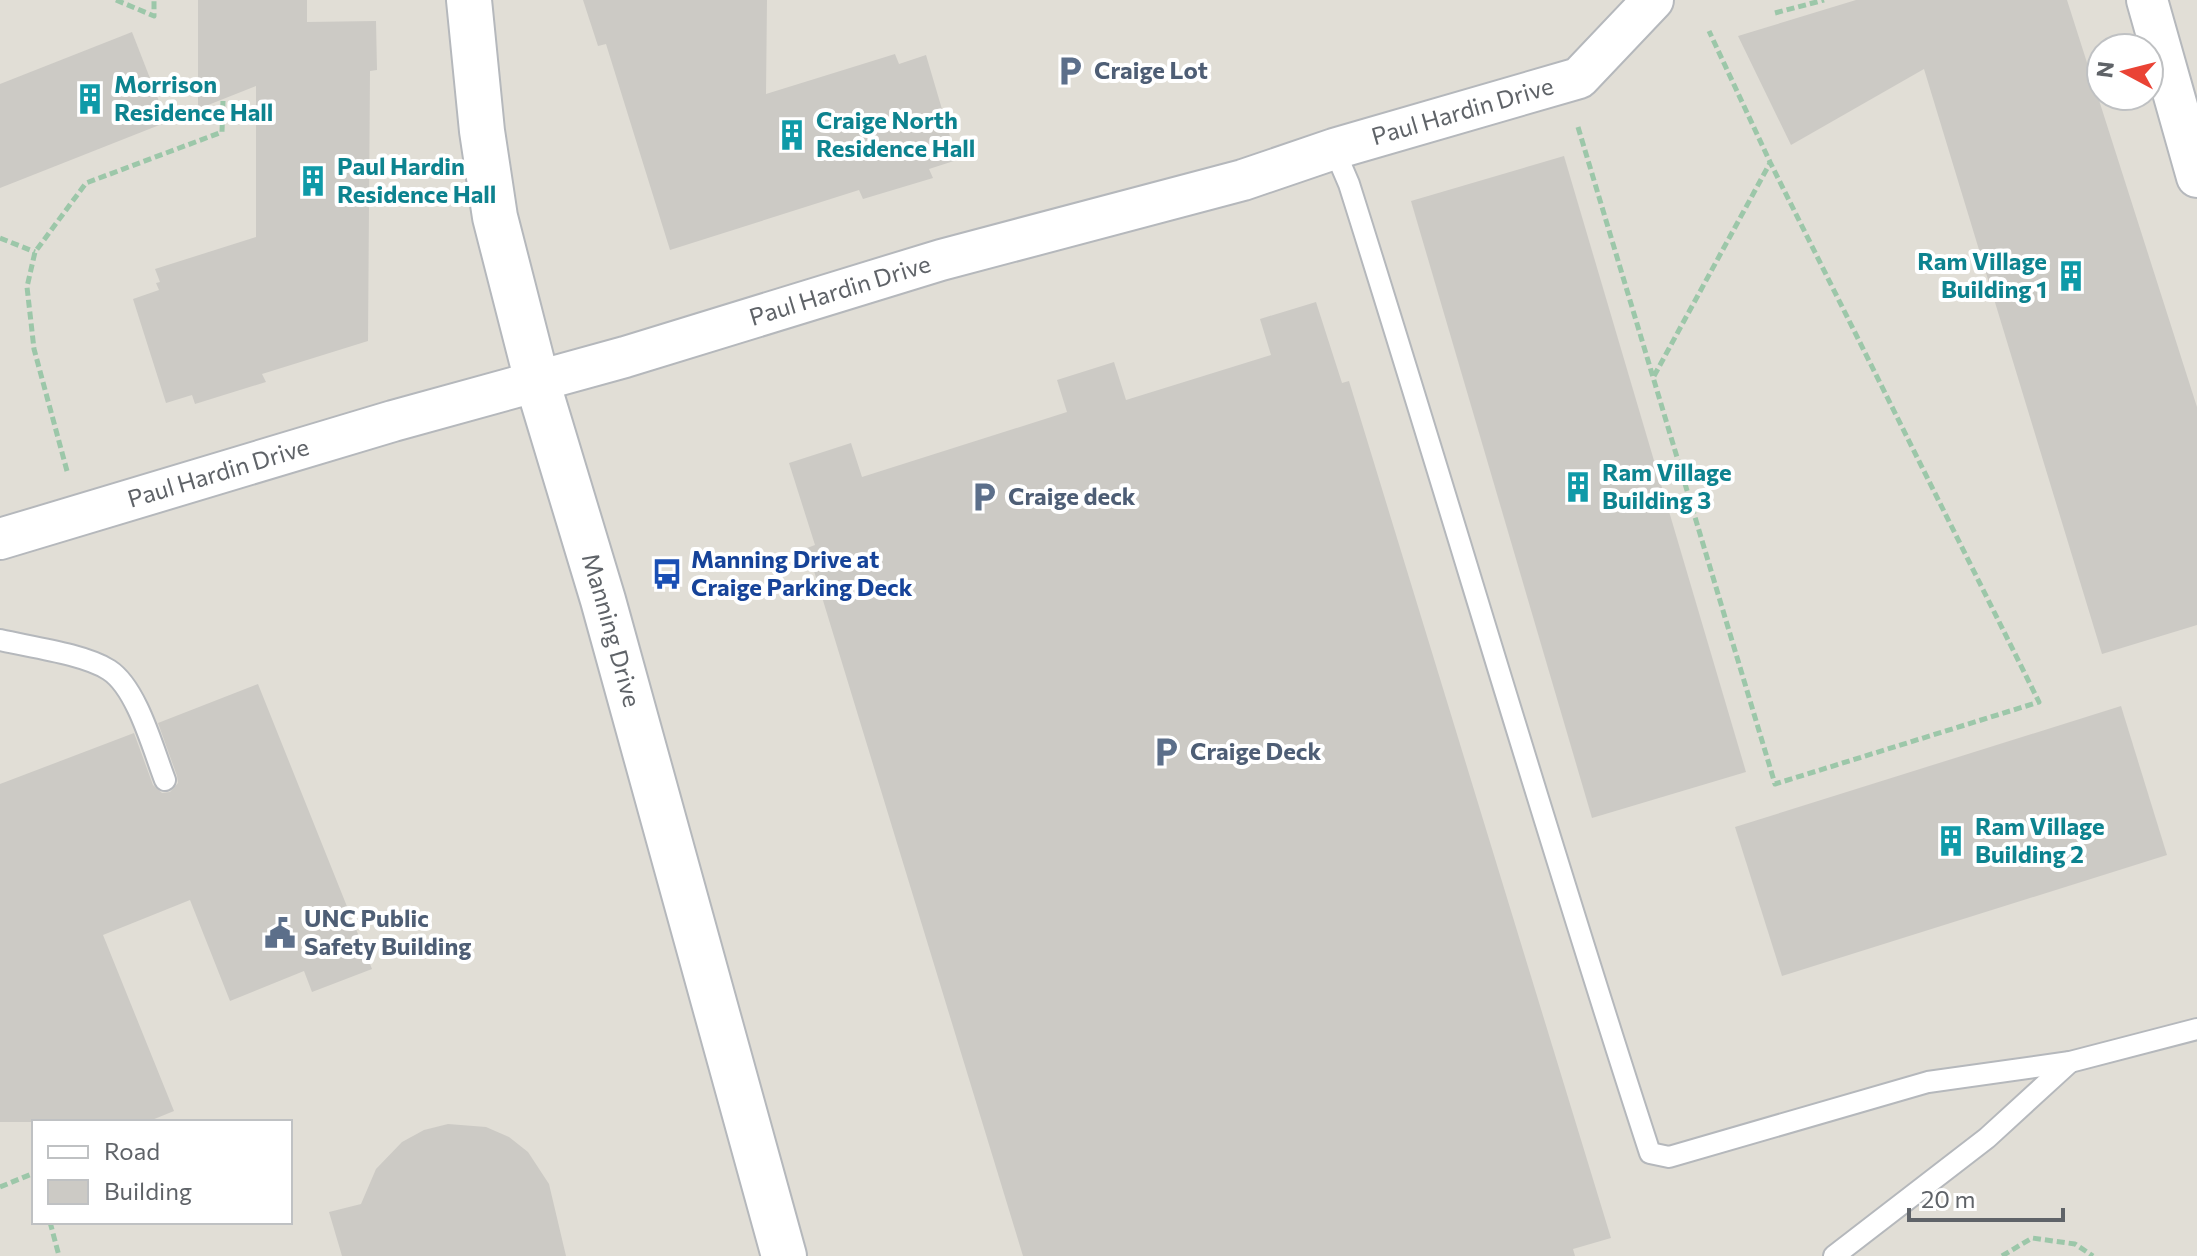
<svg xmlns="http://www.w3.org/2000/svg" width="2197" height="1256" font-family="Commissioner,sans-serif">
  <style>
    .education { fill: #e1ded6; fill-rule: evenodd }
    .building { fill: #cccac5 }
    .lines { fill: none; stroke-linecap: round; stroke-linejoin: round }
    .service-casing { stroke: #b5b8bc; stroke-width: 24 }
    .minor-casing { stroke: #b5b8bc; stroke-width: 44 }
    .tertiary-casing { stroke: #b5b8bc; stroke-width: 48 }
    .path { stroke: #9cc7a9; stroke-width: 5; stroke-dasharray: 8 4; stroke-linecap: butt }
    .service { stroke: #fff; stroke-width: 20 }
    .minor { stroke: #fff; stroke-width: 40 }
    .tertiary { stroke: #fff; stroke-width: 44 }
    .labels { text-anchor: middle; stroke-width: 8; stroke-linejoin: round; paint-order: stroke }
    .service-label { font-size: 24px; font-weight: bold; fill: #4e5e75; stroke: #fff; text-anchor: start }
    .culture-label { font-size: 24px; font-weight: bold; fill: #0d838f; stroke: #fff; text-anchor: start }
    .street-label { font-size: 24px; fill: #5f6368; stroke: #fff }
    .transit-label { font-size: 24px; font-weight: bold; fill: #164399; stroke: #fff; text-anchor: start }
  </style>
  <rect width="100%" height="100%" fill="#f1efe8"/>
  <path class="education" d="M 0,0 L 2197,0 L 2197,1256 L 0,1256 ZM 2101,48 L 2149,48 L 2149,96 L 2101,96 ZM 34,1122 L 290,1122 L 290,1222 L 34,1222 Z"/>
  <g class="building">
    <polygon points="198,0 307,0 307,22 376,21 377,70 370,71 368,341 262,374 266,382 195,404 192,395 166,403 133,299 159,290 156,283 160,282 155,269 256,237 256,86 198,109"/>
    <polygon points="583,0 767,0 766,94 895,54 899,64 926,55 957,160 929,169 933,178 863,199 859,190 670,250 606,44 598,46"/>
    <polygon points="1856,0 2067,0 2197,407 2197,625 2102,654 1924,69 1791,145 1738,36"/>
    <polygon points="132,32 167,122 0,188 0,84"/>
    <polygon points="1564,156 1746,772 1592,818 1411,201"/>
    <polygon points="1316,302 1342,383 1349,381 1611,1238 1573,1249 1575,1256 1023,1256 807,548 815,545 789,463 851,443 862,477 1067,412 1057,380 1114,362 1126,400 1271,355 1260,319"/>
    <polygon points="258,684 372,969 312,992 304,971 230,1001 190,900 103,935 174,1111 147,1122 0,1122 0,784 134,733 153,785 162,793 170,792 178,783 177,776 158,723"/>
    <polygon points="2121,706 2167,855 1782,976 1735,827"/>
    <polygon points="448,1124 486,1127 509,1137 528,1152 549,1184 566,1256 342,1256 329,1212 361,1204 376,1169 402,1142 424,1130"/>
  </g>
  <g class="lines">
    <defs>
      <g id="service">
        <path d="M 1334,149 L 1349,184 C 1451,507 1545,832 1650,1153 L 1669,1157 L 1928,1082 L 2070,1062 L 2197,1029"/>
        <path d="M 0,640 C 30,647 84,654 109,670 C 137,688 153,749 165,780"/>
        <polyline points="1834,1256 1987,1138 2070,1062"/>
      </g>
      <g id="minor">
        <polyline points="2147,0 2197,177"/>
        <path id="s1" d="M 0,539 L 393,421 L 625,357 L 941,260 L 1243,180 L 1334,149 L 1579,78 L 1653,0"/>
      </g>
      <g id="tertiary">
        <path id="s2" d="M 469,0 L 482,131 L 495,217 L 537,381 L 603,600 L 784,1256"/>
      </g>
    </defs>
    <use href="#service" class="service-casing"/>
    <use href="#minor" class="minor-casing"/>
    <use href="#tertiary" class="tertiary-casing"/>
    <g class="path">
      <polyline points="116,0 154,16 154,0"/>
      <polyline points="1775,13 1824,0"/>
      <polyline points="1578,127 1775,784 2039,702 1770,162 1709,31"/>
      <polyline points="0,238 35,252"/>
      <polyline points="1654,376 1770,163"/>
      <polyline points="67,471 34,349 27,287 35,252 86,183 222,132 223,101"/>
      <polyline points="0,1187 34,1173"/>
      <polyline points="50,1222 59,1256"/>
      <polyline points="2002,1256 2032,1238 2075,1244 2093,1256"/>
    </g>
    <use href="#service" class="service"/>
    <use href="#minor" class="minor"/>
    <use href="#tertiary" class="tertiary"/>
  </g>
  <defs>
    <symbol id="parking-bare" viewBox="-9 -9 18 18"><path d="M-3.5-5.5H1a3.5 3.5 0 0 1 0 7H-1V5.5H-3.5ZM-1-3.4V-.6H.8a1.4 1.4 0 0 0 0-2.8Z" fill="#5c6f8a" stroke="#fff" stroke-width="2.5" paint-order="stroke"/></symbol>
    <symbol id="building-bare" viewBox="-9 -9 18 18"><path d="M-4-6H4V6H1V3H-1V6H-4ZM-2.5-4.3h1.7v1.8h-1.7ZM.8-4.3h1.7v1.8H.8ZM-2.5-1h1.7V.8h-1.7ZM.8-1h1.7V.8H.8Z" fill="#0f9aa8" stroke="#fff" stroke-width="2.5" paint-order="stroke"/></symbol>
    <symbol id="bus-bare" viewBox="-9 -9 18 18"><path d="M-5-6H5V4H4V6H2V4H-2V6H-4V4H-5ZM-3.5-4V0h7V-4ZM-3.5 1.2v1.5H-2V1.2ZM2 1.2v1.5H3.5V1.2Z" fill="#1a4fb4" stroke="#fff" stroke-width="2.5" paint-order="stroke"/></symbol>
    <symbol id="civic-bare" viewBox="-9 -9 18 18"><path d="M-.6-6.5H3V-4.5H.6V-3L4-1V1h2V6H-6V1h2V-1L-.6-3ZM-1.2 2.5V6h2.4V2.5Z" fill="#5c6f8a" stroke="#fff" stroke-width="2.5" paint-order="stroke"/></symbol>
  </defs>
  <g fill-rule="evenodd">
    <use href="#parking-bare" x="1048" y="49" width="44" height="44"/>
    <use href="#building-bare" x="68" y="77" width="44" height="44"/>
    <use href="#building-bare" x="770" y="113" width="44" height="44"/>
    <use href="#building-bare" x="291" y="159" width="44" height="44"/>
    <use href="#building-bare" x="2049" y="254" width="44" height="44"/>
    <use href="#building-bare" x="1556" y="465" width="44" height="44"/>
    <use href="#parking-bare" x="962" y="475" width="44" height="44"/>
    <use href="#bus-bare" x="645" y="552" width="44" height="44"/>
    <use href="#parking-bare" x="1144" y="730" width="44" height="44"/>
    <use href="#building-bare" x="1929" y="819" width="44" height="44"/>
    <use href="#civic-bare" x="258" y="911" width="44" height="44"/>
  </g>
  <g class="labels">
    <g class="service-label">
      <text x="1094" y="79">Craige Lot</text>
      <text x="1008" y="505">Craige deck</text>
      <text x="1190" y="760">Craige Deck</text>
      <text x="304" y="927">UNC Public<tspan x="304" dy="28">Safety Building</tspan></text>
    </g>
    <g class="culture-label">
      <text x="114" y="93">Morrison<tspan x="114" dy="28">Residence Hall</tspan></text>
      <text x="816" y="129">Craige North<tspan x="816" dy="28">Residence Hall</tspan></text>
      <text x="337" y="175">Paul Hardin<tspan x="337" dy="28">Residence Hall</tspan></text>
      <text x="2047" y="270" text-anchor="end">Ram Village<tspan x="2047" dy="28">Building 1</tspan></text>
      <text x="1602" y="481">Ram Village<tspan x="1602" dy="28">Building 3</tspan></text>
      <text x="1975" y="835">Ram Village<tspan x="1975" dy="28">Building 2</tspan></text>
    </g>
    <g class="street-label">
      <text dy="8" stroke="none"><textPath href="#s1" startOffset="1524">Paul Hardin Drive</textPath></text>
      <text dy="8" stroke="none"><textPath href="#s1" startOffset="876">Paul Hardin Drive</textPath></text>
      <text dy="8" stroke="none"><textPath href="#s1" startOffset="228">Paul Hardin Drive</textPath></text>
      <text dy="8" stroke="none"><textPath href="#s2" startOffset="648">Manning Drive</textPath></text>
    </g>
    <g class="transit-label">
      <text x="691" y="568">Manning Drive at<tspan x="691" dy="28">Craige Parking Deck</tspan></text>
    </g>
  </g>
  <rect x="32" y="1120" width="260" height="104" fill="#ffffff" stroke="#bfc1c3" stroke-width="2"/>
  <rect x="48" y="1146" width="40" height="12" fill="#ffffff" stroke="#bfc1c3" stroke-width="2"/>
  <text x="104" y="1160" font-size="24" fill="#5f6368">Road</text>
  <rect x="48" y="1180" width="40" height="24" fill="#cccac5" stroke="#bfc1c3" stroke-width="2"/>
  <text x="104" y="1200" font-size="24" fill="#5f6368">Building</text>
  <g transform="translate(2125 72) rotate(277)"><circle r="38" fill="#ffffff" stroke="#bfc1c3" stroke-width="2"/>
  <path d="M0-6L14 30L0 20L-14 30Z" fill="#ea4335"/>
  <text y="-12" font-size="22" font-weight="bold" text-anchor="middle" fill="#5f6368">N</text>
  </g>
  <path d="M1909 1208v12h154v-12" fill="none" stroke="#5f6368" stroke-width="4"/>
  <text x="1921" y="1208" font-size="24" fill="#5f6368" stroke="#ffffff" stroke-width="6" paint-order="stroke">20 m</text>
</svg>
